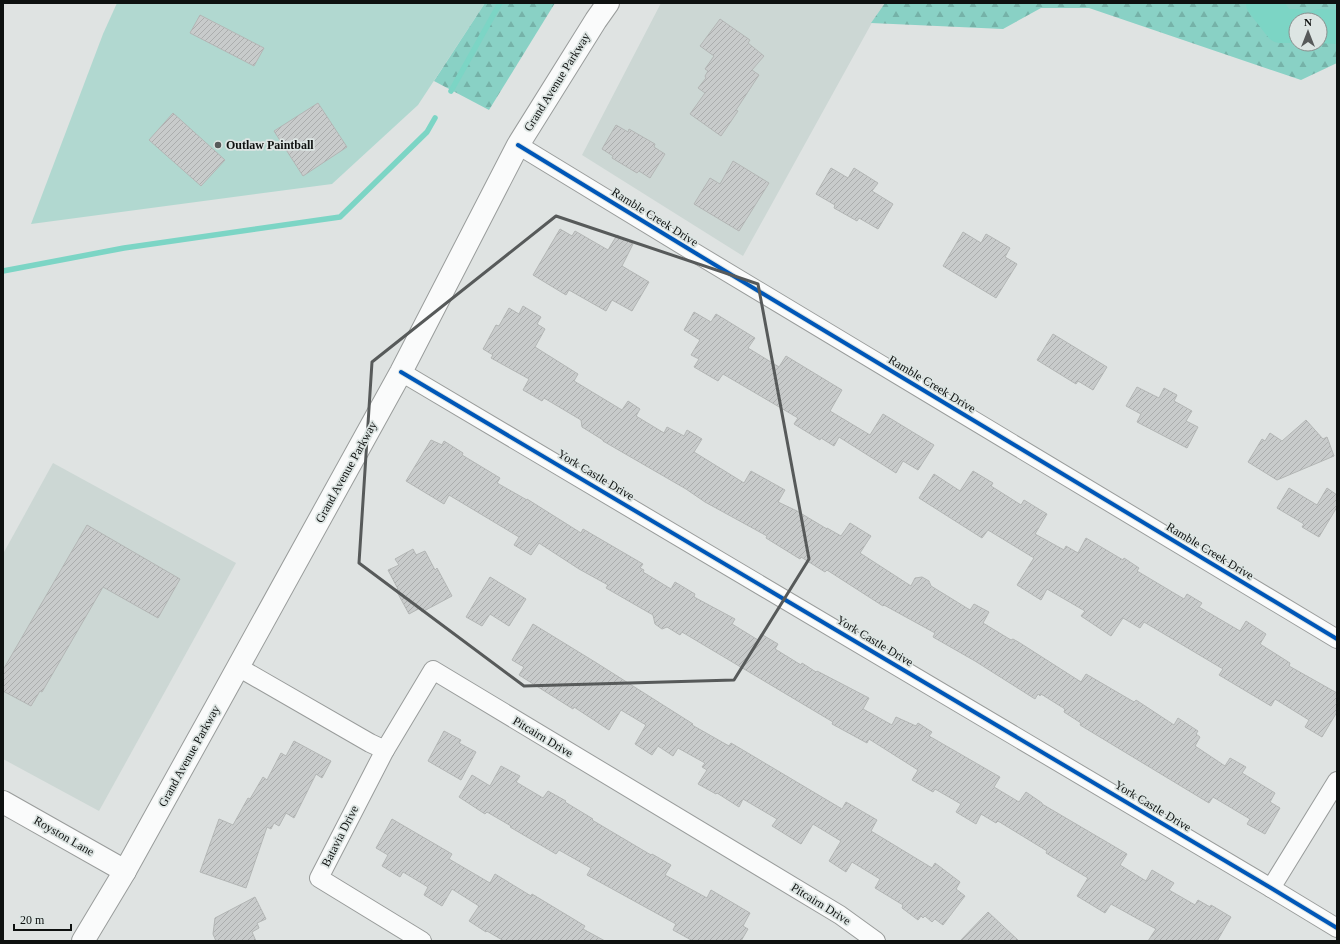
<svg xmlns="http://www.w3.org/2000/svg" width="1340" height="944" font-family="'Times New Roman',serif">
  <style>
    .built { fill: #ccd7d4 }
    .green { fill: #b1d8d0 }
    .forest { fill: url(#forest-firs); fill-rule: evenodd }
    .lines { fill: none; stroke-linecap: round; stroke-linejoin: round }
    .stream { stroke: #7cd5c5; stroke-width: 5.5 }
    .river { stroke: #7cd5c5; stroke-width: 34 }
    .building { fill: url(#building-hatch); stroke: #b3b6b5 }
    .street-casing { stroke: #999c9b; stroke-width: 20 }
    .secondary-casing { stroke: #999c9b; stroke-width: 24 }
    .street { stroke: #fafbfb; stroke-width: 18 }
    .secondary { stroke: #fafbfb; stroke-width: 22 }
    .cycleway-casing { stroke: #dde5e3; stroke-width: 6 }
    .cycleway { stroke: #0057b8; stroke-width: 4 }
    .marked { fill: none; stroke: #575a5a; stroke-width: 3; stroke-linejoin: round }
    .poi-dot { fill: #575a5a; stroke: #dde5e3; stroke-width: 1.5 }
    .labels { text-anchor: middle; stroke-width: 3.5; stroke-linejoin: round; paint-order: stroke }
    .street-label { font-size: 12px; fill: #0e1110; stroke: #dde5e3 }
    .poi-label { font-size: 12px; font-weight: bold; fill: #0e1110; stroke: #dde5e3; text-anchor: start }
  </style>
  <defs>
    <pattern id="forest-firs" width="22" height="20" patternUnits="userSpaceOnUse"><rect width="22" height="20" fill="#89d1c5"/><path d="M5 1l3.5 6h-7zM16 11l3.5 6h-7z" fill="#75b2a8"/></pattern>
    <pattern id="building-hatch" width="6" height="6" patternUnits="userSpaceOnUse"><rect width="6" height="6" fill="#c8cbcb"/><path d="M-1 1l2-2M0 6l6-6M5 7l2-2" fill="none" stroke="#abadad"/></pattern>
  </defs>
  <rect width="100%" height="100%" fill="#dfe3e2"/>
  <g class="built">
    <polygon points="661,3 885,3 874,19 743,256 582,155"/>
    <polygon points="53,463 236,563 99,811 3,759 3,554"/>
  </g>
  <polygon class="green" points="117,3 485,3 418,105 332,184 31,224 103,34"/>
  <g class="forest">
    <polygon points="485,3 555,3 489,110 434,81"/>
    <path d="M 885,3 L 1337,3 L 1337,63 L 1301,80 L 1089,8 L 1041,8 L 1003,29 L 871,23 ZM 1296,20 L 1320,20 L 1320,44 L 1296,44 Z"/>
  </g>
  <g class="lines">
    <g class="stream">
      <polyline points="451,91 500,3"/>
      <polyline points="3,271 124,248 340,217 427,132 435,118"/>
    </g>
    <g class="river">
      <polyline points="1263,3 1281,26 1296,26"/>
      <polyline points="1320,26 1337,27"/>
    </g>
  </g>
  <g class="building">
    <polygon points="200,15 264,48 254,66 190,33"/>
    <polygon points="720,19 750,40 748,43 764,56 752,70 759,75 736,110 738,111 721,136 690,114 705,93 698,88 706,78 705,76 708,71 705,69 714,56 700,46"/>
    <polygon points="318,103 347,147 303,176 274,131"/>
    <polygon points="173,113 225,160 201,186 149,140"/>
    <polygon points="616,125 628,132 629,129 655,144 654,147 665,154 650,178 639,171 637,173 612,158 613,156 602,149"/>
    <polygon points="733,161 769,183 739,231 694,204 710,178 720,184"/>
    <polygon points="831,168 848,178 854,168 878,183 872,191 893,204 878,229 859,218 857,221 834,208 835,205 816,194"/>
    <polygon points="560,229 572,236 575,231 608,250 617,235 633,244 622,266 649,282 632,311 612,300 606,311 569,290 566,295 533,275"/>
    <polygon points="963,232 981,243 986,234 1010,248 1005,257 1017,264 996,298 943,266"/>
    <polygon points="523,306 541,317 537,324 545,329 535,347 578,374 574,381 622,410 628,401 640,409 636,416 664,433 667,427 684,436 687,430 702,439 694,452 744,483 751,471 785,490 778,502 797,511 827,529 827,528 841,536 850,523 871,536 860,553 911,586 915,578 922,577 929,581 931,586 970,610 974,604 989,612 983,623 1011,640 1013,639 1020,643 1081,682 1086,674 1134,702 1136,700 1174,725 1178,718 1198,731 1196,734 1200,737 1195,746 1225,766 1230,758 1246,767 1242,773 1275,793 1270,802 1280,808 1265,834 1247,824 1250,819 1213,797 1209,803 1080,725 1081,723 1064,712 1065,709 1041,694 1040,696 1038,694 1035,699 975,661 933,637 935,633 884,605 883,606 827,570 825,572 801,557 800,559 766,538 767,536 705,502 686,489 603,441 603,440 582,427 581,420 544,398 542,401 523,390 529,379 491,358 493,355 483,349 496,325 499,326 509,308 519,314"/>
    <polygon points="694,312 711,322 716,314 755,338 748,348 779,367 786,356 842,390 830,411 870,435 883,414 934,445 918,470 903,461 896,473 839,437 834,446 821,438 820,440 794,424 798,418 723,374 718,381 694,367 699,359 691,355 700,340 684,330"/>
    <polygon points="1053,334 1107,367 1093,390 1078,381 1076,384 1037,360"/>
    <polygon points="1137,387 1159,398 1164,388 1177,395 1174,401 1192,411 1186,421 1198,427 1187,448 1137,422 1141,414 1126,406"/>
    <polygon points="1306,420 1323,439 1327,437 1334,456 1277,480 1248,462 1262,439 1265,441 1270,433 1282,441"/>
    <polygon points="431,440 442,445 444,441 463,453 462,455 500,478 497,483 527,500 527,499 581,533 583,529 643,564 640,568 644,570 643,572 671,589 675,582 695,594 694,597 735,619 732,624 758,640 761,634 778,644 775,649 801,665 802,663 816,672 817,671 869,698 863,709 892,725 896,717 916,726 918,723 932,732 929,736 1000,777 994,787 1019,802 1026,792 1042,803 1042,804 1127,854 1120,865 1146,881 1152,870 1174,883 1169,890 1195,905 1198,900 1210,907 1211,905 1231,917 1217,941 1148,941 1156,929 1111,904 1105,913 1077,896 1088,878 1046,853 1047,851 998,821 996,823 981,814 976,824 956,812 961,804 935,789 933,792 912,780 918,770 869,739 867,743 832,724 833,722 682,632 680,635 667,627 662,629 655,624 653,615 606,588 608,585 579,569 539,543 531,555 514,545 519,537 449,495 444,504 406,481"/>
    <polygon points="973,471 993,483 991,486 1021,505 1024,500 1047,514 1035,534 1064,550 1066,546 1078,553 1086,538 1123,560 1124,558 1139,568 1137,571 1184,599 1187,594 1202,603 1199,607 1240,631 1246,621 1266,634 1260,644 1290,663 1289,666 1337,693 1337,712 1322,737 1305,727 1309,720 1275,699 1271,706 1219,675 1223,669 1144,622 1140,628 1123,618 1111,636 1081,616 1085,611 1047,589 1041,600 1017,585 1034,558 988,530 982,538 919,498 934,474 960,491"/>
    <polygon points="1289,488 1317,505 1327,488 1337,495 1337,507 1319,537 1302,527 1304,524 1277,508"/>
    <polygon points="87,525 180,579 158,618 103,587 42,692 40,691 31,706 3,691 3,670"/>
    <polygon points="413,549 416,555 425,551 435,570 437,568 452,596 422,612 420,608 409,614 396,590 398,589 388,570 399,565 395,559"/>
    <polygon points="490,577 526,599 509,626 490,614 482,626 466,617"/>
    <polygon points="533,624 595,662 693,724 692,725 729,746 731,743 842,809 846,802 877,820 871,831 932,868 935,863 960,882 956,889 965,896 943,925 935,919 932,922 925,916 923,918 921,916 918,920 902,908 903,905 875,888 880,879 852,862 846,872 829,861 841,841 813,824 801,844 772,826 777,819 743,799 739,807 717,793 716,794 698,784 707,770 702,767 705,763 678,748 673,756 658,746 652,755 635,744 646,725 621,710 609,730 574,707 573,709 519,675 524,667 512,660"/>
    <polygon points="444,731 461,740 459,743 476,752 461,780 428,761"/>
    <polygon points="294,741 331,761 322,778 316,774 294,818 286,813 279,826 274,823 271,829 267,827 246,888 200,872 219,819 233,825 248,798 250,799 263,777 267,780 281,753 286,756"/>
    <polygon points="501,766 520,776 516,782 543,798 548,791 566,801 565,802 593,819 592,820 651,855 652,854 671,865 665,875 707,898 711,890 750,913 743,926 748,929 741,941 693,941 673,930 676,924 587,875 591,868 559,850 556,854 510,827 511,826 487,812 485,814 459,797 472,775 490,786"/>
    <polygon points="392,819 452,854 449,859 490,883 495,874 531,896 532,894 585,926 583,929 605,941 504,941 487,931 486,932 469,921 479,906 452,889 442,906 424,895 428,887 403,872 400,877 382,866 388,855 376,848"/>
    <polygon points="255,897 266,919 257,923 259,928 252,932 256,941 216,941 213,934 215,918"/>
    <polygon points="988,912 1019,941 960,941"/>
  </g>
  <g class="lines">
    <defs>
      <g id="street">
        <polyline points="518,145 697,254 1337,639"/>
        <polyline points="401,372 1271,888 1337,928"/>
        <polyline points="238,667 370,743 385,750 433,670 840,915 876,941"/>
        <polyline points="385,750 319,878 422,941"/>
        <polyline points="1271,888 1337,781"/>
      </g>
      <g id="secondary">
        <polyline points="3,802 125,871"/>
        <polyline points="83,941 125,871 216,707 401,372 518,145 596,20 608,3"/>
      </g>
    </defs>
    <use href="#street" class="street-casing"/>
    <use href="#secondary" class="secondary-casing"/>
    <use href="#street" class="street"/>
    <use href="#secondary" class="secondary"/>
    <defs>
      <g id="cycleway">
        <polyline points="518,145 697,254 1337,639"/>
        <polyline points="401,372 1271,888 1337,928"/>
      </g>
    </defs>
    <use href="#cycleway" class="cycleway-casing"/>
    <use href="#cycleway" class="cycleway"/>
  </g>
  <path class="marked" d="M 556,216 L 758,284 L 809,559 L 734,680 L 524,686 L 359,563 L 372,362 Z"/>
  <circle class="poi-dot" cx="218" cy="145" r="4"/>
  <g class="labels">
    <g class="street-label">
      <text transform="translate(557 82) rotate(-58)" y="4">Grand Avenue Parkway</text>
      <text transform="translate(655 217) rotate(32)" y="4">Ramble Creek Drive</text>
      <text transform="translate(932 384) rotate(31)" y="4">Ramble Creek Drive</text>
      <text transform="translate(346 472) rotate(-61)" y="4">Grand Avenue Parkway</text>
      <text transform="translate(596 475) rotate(31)" y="4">York Castle Drive</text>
      <text transform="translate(1210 551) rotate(31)" y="4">Ramble Creek Drive</text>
      <text transform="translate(875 641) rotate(31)" y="4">York Castle Drive</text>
      <text transform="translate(543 737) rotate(31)" y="4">Pitcairn Drive</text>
      <text transform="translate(189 756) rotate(-61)" y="4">Grand Avenue Parkway</text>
      <text transform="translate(1153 806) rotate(31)" y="4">York Castle Drive</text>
      <text transform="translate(64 836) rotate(30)" y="4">Royston Lane</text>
      <text transform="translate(340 836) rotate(-63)" y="4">Batavia Drive</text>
      <text transform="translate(821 904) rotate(32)" y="4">Pitcairn Drive</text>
    </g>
    <g class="poi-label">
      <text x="226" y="149">Outlaw Paintball</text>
    </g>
  </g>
  <rect width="1340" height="944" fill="none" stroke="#0e1110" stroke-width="8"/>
  <g transform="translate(1308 32)"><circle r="19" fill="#dde5e3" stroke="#8a908f"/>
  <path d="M0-3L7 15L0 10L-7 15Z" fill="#575a5a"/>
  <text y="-6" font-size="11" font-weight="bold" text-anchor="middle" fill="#0e1110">N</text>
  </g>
  <path d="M14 924v6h57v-6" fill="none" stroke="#0e1110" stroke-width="2"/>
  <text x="20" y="924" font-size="12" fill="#0e1110" stroke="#dde5e3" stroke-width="3" paint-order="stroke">20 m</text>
</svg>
